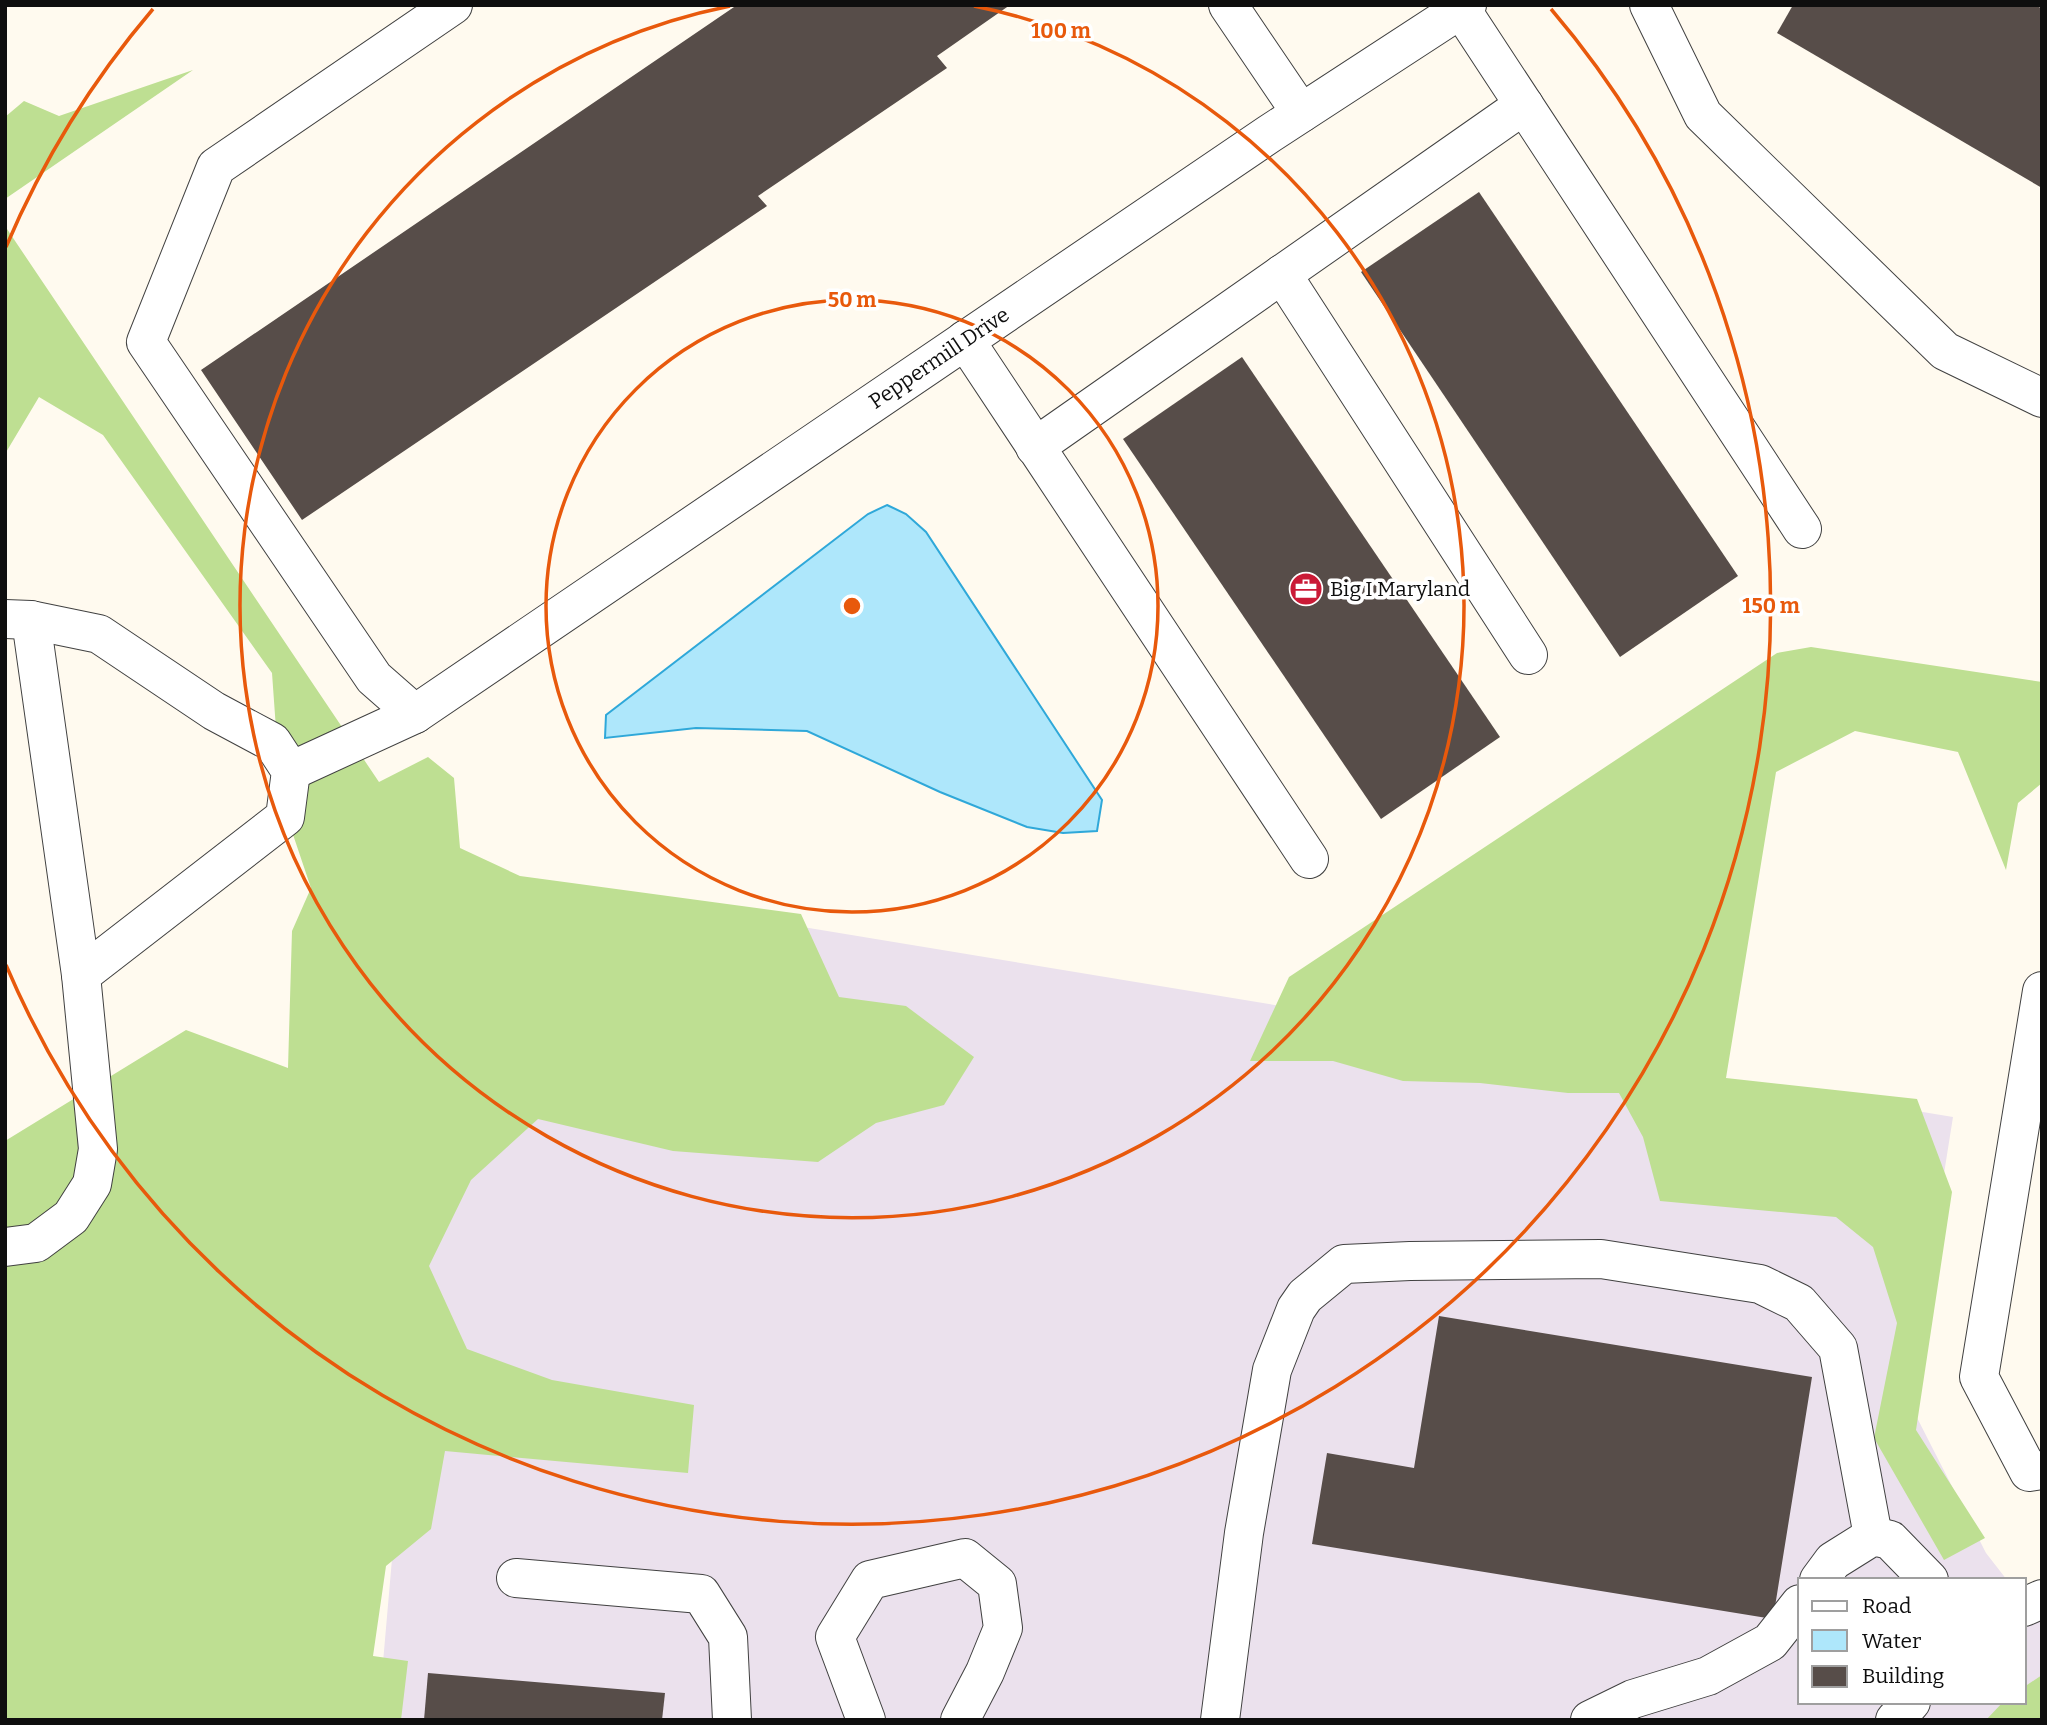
<svg xmlns="http://www.w3.org/2000/svg" width="2047" height="1725" font-family="Bitter,serif">
  <style>
    .industrial { fill: #ebe1ed }
    .forest { fill: #bedf92 }
    .water { fill: #aee7fb; stroke: #2fa8d9; stroke-width: 2 }
    .building { fill: #574d49 }
    .lines { fill: none; stroke-linecap: round; stroke-linejoin: round }
    .minor-casing { stroke: #414141; stroke-width: 40 }
    .minor { stroke: #fff; stroke-width: 38 }
    .ring { fill: none; stroke: #e8590c; stroke-width: 3.5 }
    .labels { text-anchor: middle; stroke-width: 7; stroke-linejoin: round; paint-order: stroke }
    .street-label { font-size: 21px; fill: #0e0e0e; stroke: #fff }
    .poi-label { font-size: 21px; fill: #0e0e0e; stroke: #fff; text-anchor: start }
    .centre { fill: #e8590c; stroke: #fff; stroke-width: 3.5 }
    .ring-label { font-size: 21px; text-anchor: middle; font-weight: bold; fill: #e8590c; stroke: #fff; stroke-width: 7; stroke-linejoin: round; paint-order: stroke }
  </style>
  <rect width="100%" height="100%" fill="#fffaef"/>
  <g class="industrial">
    <polygon points="452,869 1953,1117 1908,1400 1986,1553 2007,1580 1800,1580 1800,1702 2018,1702 2001,1720 378,1720"/>
    <polygon points="2024,1602 2042,1623 2042,1688 2024,1696"/>
  </g>
  <g class="forest">
    <polygon points="193,70 5,199 5,117 24,101 59,116"/>
    <polygon points="5,226 379,782 428,757 454,778 460,848 520,876 801,914 839,997 906,1006 974,1057 944,1105 876,1123 818,1162 673,1151 538,1119 471,1180 429,1266 467,1349 552,1380 694,1405 688,1473 445,1451 431,1529 386,1566 373,1656 408,1661 401,1720 5,1720 5,1141 186,1030 288,1068 292,931 311,888 281,799 272,673 103,435 39,397 5,454"/>
    <polygon points="1811,647 2042,682 2042,783 2018,803 2006,870 1958,752 1855,731 1776,772 1726,1078 1917,1099 1952,1192 1916,1430 1985,1538 1944,1560 1874,1438 1897,1323 1873,1247 1836,1217 1660,1201 1643,1137 1619,1093 1568,1093 1480,1083 1403,1081 1333,1061 1250,1061 1289,977 1777,653"/>
    <polygon points="2042,1675 2042,1720 1986,1720 2003,1702 2024,1702 2024,1687"/>
  </g>
  <polygon class="water" points="887,505 906,514 926,532 1102,800 1097,831 1063,833 1027,827 940,792 807,731 696,728 605,738 606,715 868,514"/>
  <g class="building">
    <polygon points="737,5 1010,5 937,56 947,68 758,196 767,206 302,520 201,370"/>
    <polygon points="1793,5 2036,5 2042,9 2042,188 1777,33"/>
    <polygon points="1479,192 1738,576 1620,657 1361,272"/>
    <polygon points="1242,357 1500,737 1381,819 1123,439"/>
    <polygon points="1439,1316 1812,1377 1773,1619 1312,1544 1327,1453 1414,1468"/>
    <polygon points="428,1673 665,1693 662,1720 424,1720"/>
  </g>
  <g class="lines">
    <defs>
      <g id="minor">
        <polyline points="1228,5 1301,113"/>
        <polyline points="1649,5 1703,115 1945,351 2042,398"/>
        <polyline points="1461,9 1802,529"/>
        <polyline points="1282,274 1528,655"/>
        <polyline points="965,340 1309,859"/>
        <polyline points="1035,447 1524,105"/>
        <polyline points="5,619 31,620 99,634 214,711 272,742 291,771 285,817 81,975 98,1149 92,1184 71,1217 36,1243 5,1247"/>
        <polyline points="31,620 81,975"/>
        <polyline points="415,714 374,678 146,342 216,167 453,5"/>
        <polyline points="291,771 415,714 1269,134 1467,5"/>
        <polyline points="2042,991 1979,1377 2029,1472 2042,1470"/>
        <polyline points="516,1578 701,1594 728,1637 732,1720"/>
        <polyline points="1819,1580 1833,1561 1873,1536 1890,1540 1929,1580"/>
        <polyline points="2024,1607 2042,1599"/>
        <polyline points="866,1720 835,1637 870,1580 965,1558 997,1584 1003,1628 985,1672 960,1720"/>
        <polyline points="1220,1720 1244,1533 1272,1370 1296,1309 1305,1296 1344,1264 1410,1261 1601,1259 1760,1284 1799,1303 1838,1348 1873,1536"/>
        <polyline points="1590,1720 1633,1699 1708,1676 1770,1642 1800,1604"/>
        <polyline points="1895,1720 1911,1702"/>
      </g>
    </defs>
    <use href="#minor" class="minor-casing"/>
    <use href="#minor" class="minor"/>
  </g>
  <g class="ring">
    <circle cx="852" cy="606" r="306"/>
    <path d="M974 6A612 612 0 1 1 730 6"/>
    <path d="M6 247A919 919 0 0 1 153 9M1551 9A919 919 0 1 1 6 965"/>
  </g>
  <defs>
    <symbol id="office-disc" viewBox="-11 -11 22 22"><circle r="9.5" fill="#ca1a36" stroke="#fff"/><path d="M-6-3h4V-5.5h4V-3h4V5H-6ZM-1-4.5V-3h2v-1.5ZM-6 0V1H6V0Z" fill="#fff"/></symbol>
  </defs>
  <g fill-rule="evenodd">
    <use href="#office-disc" x="1287" y="570" width="38" height="38"/>
  </g>
  <g class="labels">
    <g class="street-label">
      <text transform="translate(939 358) rotate(-34)" y="7">Peppermill Drive</text>
    </g>
    <g class="poi-label">
      <text x="1330" y="596">Big I Maryland</text>
    </g>
  </g>
  <circle cx="852" cy="606" r="10" class="centre"/>
  <g class="ring-label">
    <text x="1061" y="38">100 m</text>
    <text x="852" y="307">50 m</text>
    <text x="1771" y="613">150 m</text>
  </g>
  <rect width="2047" height="1725" fill="none" stroke="#0e0e0e" stroke-width="14"/>
  <rect x="1798" y="1578" width="228" height="126" fill="#ffffff" stroke="#9f9f9f" stroke-width="2"/>
  <rect x="1812" y="1601" width="35" height="10" fill="#ffffff" stroke="#9f9f9f" stroke-width="2"/>
  <text x="1862" y="1613" font-size="21" fill="#0e0e0e">Road</text>
  <rect x="1812" y="1630" width="35" height="21" fill="#aee7fb" stroke="#9f9f9f" stroke-width="2"/>
  <text x="1862" y="1648" font-size="21" fill="#0e0e0e">Water</text>
  <rect x="1812" y="1666" width="35" height="21" fill="#574d49" stroke="#9f9f9f" stroke-width="2"/>
  <text x="1862" y="1683" font-size="21" fill="#0e0e0e">Building</text>
</svg>
